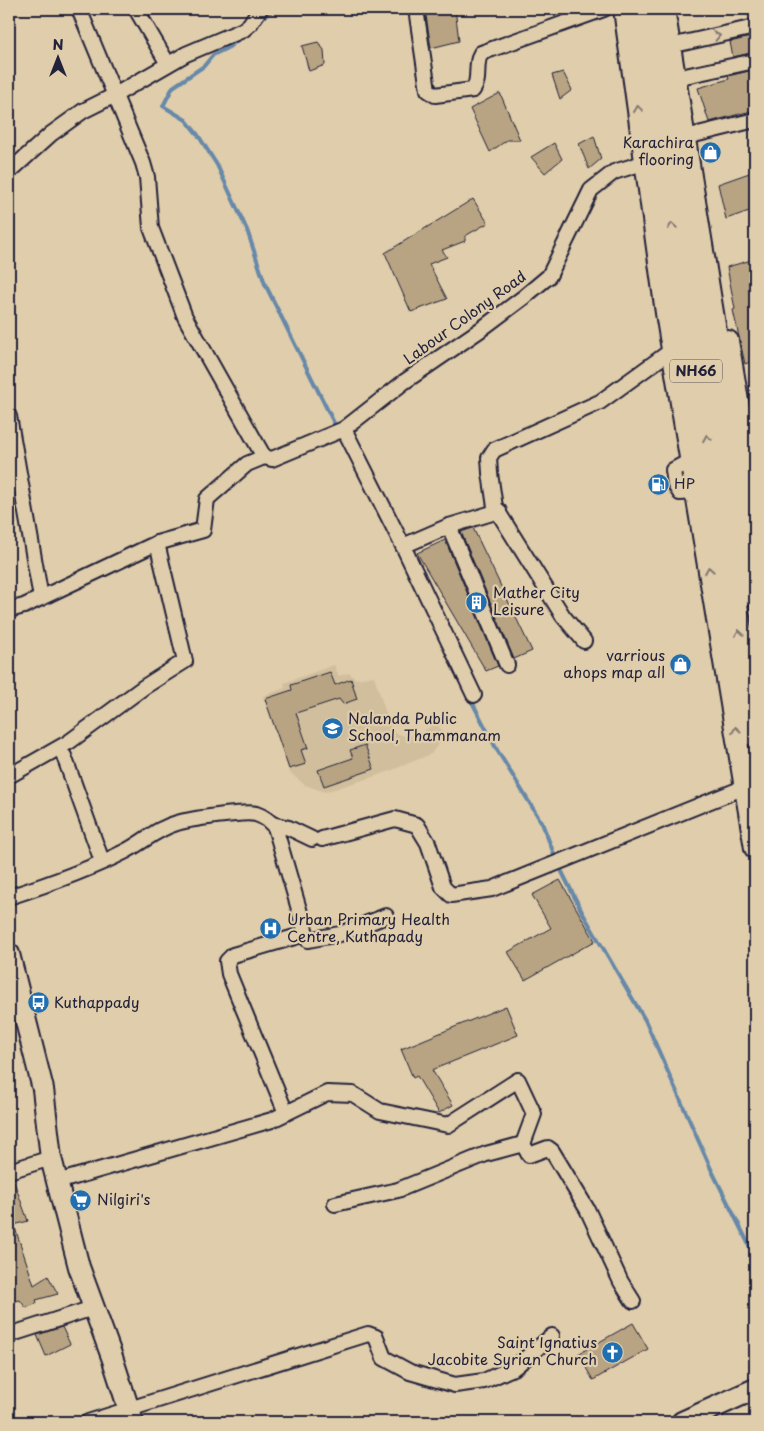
<svg xmlns="http://www.w3.org/2000/svg" width="764" height="1431" font-family="'Playpen Sans',sans-serif">
  <style>
    .built { fill: #d0be9d }
    .lines { fill: none; stroke-linecap: round; stroke-linejoin: round }
    .stream { stroke: #6688a9; stroke-width: 4 }
    .building { fill: #b8a482; stroke: #22223b }
    .street-casing { stroke: #22223b; stroke-width: 18 }
    .secondary-casing { stroke: #22223b; stroke-width: 24 }
    .highway-casing { stroke: #22223b; stroke-width: 30 }
    .street { stroke: #e0cdab; stroke-width: 14 }
    .secondary { stroke: #e0cdab; stroke-width: 20 }
    .highway { stroke: #e0cdab; stroke-width: 26 }
    .oneway { stroke: #817873 }
    .labels { text-anchor: middle; stroke-width: 4.5; stroke-linejoin: round; paint-order: stroke }
    .shield { fill: #e0cdab; stroke: #5b555d; stroke-width: 1 }
    .shield-label { font-size: 14px; font-weight: bold; fill: #22223b }
    .poi-label { font-size: 15px; fill: #22223b; stroke: #e0cdab; text-anchor: start }
    .street-label { font-size: 15px; fill: #22223b; stroke: #e0cdab }
  </style>
  <rect width="100%" height="100%" fill="#e0cdab"/>
  <filter id="ink" filterUnits="userSpaceOnUse"><feTurbulence type="fractalNoise" baseFrequency=".02" numOctaves="2"/><feDisplacementMap in="SourceGraphic" scale="10" xChannelSelector="R" yChannelSelector="G"/><feConvolveMatrix kernelMatrix="1 2 1 2 8 2 1 2 1" color-interpolation-filters="sRGB"/></filter>
  <g filter="url(#ink)">
    <polygon class="built" points="334,665 339,676 349,673 356,679 374,676 392,732 405,736 419,734 436,723 447,737 439,743 431,754 385,773 325,792 305,785 289,772 263,696 285,688 284,683"/>
    <g class="lines">
      <g class="stream">
        <polyline points="260,19 275,9"/>
        <polyline points="243,36 229,47 213,55 204,66 173,87 163,106 186,120 198,135 217,165 247,230 265,284 334,423"/>
        <polyline points="470,698 497,750 542,823 554,854"/>
        <polyline points="562,872 582,912 645,1020 711,1169 755,1257"/>
      </g>
    </g>
    <g class="building">
      <polygon points="425,9 455,9 459,41 431,48"/>
      <polygon points="755,36 755,52 733,57 730,42"/>
      <polygon points="318,42 324,50 325,65 309,71 302,46"/>
      <polygon points="753,70 755,76 755,110 709,122 698,88 729,79 728,76"/>
      <polygon points="563,72 572,90 560,99 552,75"/>
      <polygon points="500,93 520,140 507,140 490,152 470,109"/>
      <polygon points="594,136 601,159 589,169 579,144"/>
      <polygon points="554,143 562,159 545,173 531,157"/>
      <polygon points="755,171 755,209 726,219 718,184"/>
      <polygon points="473,199 488,223 465,236 465,241 442,250 447,257 429,264 447,299 411,312 385,253"/>
      <polygon points="755,259 755,360 745,364 733,310 735,309 727,267"/>
      <polygon points="473,528 532,651 514,659 461,532"/>
      <polygon points="445,540 498,666 486,671 417,553"/>
      <polygon points="330,672 335,685 351,679 357,699 343,704 339,699 296,713 308,748 301,750 306,764 289,769 265,699 292,690 291,685"/>
      <polygon points="365,745 374,769 324,786 318,770 353,758 350,750"/>
      <polygon points="560,880 595,941 525,980 508,952 551,928 532,895"/>
      <polygon points="506,1006 518,1035 432,1070 453,1105 439,1113 417,1076 413,1078 401,1049"/>
      <polygon points="13,1179 28,1221 14,1225 34,1285 48,1276 58,1294 36,1300 37,1303 26,1308 20,1300 11,1302 9,1269 9,1180"/>
      <polygon points="633,1323 648,1349 593,1380 578,1354"/>
      <polygon points="62,1327 70,1344 46,1356 37,1335"/>
    </g>
    <g class="lines">
      <defs>
        <g id="street">
          <polyline points="79,9 143,163 147,177 151,228 185,317 264,457"/>
          <polyline points="136,9 168,64"/>
          <path d="M 416,9 L 428,90 L 435,95 L 473,90 C 481,79 474,64 481,53 L 604,9"/>
          <polyline points="679,44 755,27"/>
          <polyline points="685,76 755,61"/>
          <polyline points="694,135 755,120"/>
          <polyline points="9,172 51,134 83,111 115,95 186,54 243,30 250,24 260,9"/>
          <polyline points="9,416 41,598"/>
          <polyline points="344,429 403,546"/>
          <polyline points="264,457 272,459 344,429 404,382 480,330 524,297 549,276 591,190 614,172 646,162"/>
          <polyline points="691,460 673,470 675,485 680,493 696,492"/>
          <polyline points="449,526 507,665"/>
          <polyline points="9,610 24,606 157,543 203,530 207,499 247,464 264,457"/>
          <polyline points="584,641 563,616 495,507 490,473 489,458 494,450 600,402 672,350"/>
          <polyline points="474,695 403,546 449,526 499,511"/>
          <polyline points="64,756 102,861"/>
          <polyline points="9,776 69,742 144,687 185,661 157,543"/>
          <polyline points="272,824 289,828 312,839"/>
          <polyline points="322,839 395,819 417,825 428,843 443,887 451,895 492,889 745,787"/>
          <path d="M 9,897 C 49,884 89,870 126,851 C 143,842 158,828 177,823 C 190,819 245,811 256,814 C 265,817 269,821 275,827 L 308,940 L 340,934 L 386,916"/>
          <polyline points="286,1113 229,974 227,961 233,955 305,934"/>
          <polyline points="9,1171 51,1158"/>
          <polyline points="57,1182 272,1120 327,1093 353,1094 380,1111 448,1125 518,1080 534,1114 523,1144"/>
          <polyline points="335,1204 398,1190 486,1154 523,1144 529,1155 548,1148 552,1151 587,1209 621,1282 633,1301"/>
          <polyline points="9,1335 93,1308"/>
          <polyline points="88,1422 368,1334 376,1337 384,1358 410,1372 455,1385 484,1381 515,1367 552,1336"/>
        </g>
        <g id="secondary">
          <polyline points="624,9 666,313 755,848"/>
          <polyline points="728,341 755,502"/>
          <polyline points="9,954 43,1089 51,1158 79,1267 112,1357 133,1422"/>
          <polyline points="682,1422 755,1389"/>
        </g>
        <g id="highway">
          <polyline points="637,9 755,733"/>
          <polyline points="661,9 755,592"/>
        </g>
      </defs>
      <use href="#street" class="street-casing"/>
      <use href="#secondary" class="secondary-casing"/>
      <use href="#highway" class="highway-casing"/>
      <use href="#street" class="street"/>
      <use href="#secondary" class="secondary"/>
      <use href="#highway" class="highway"/>
    </g>
    <defs><path id="oneway-chevron" d="M-2-3.5L2.5 0L-2 3.5" fill="none" stroke-width="1.6" stroke-linecap="round" stroke-linejoin="round" transform="scale(1.25)"/></defs>
    <g class="oneway">
      <use href="#oneway-chevron" transform="translate(717 36) rotate(-12)"/>
      <use href="#oneway-chevron" transform="translate(638 109) rotate(-98)"/>
      <use href="#oneway-chevron" transform="translate(672 226) rotate(-99)"/>
      <use href="#oneway-chevron" transform="translate(707 438) rotate(-99)"/>
      <use href="#oneway-chevron" transform="translate(709 570) rotate(-100)"/>
      <use href="#oneway-chevron" transform="translate(739 633) rotate(-99)"/>
      <use href="#oneway-chevron" transform="translate(736 730) rotate(-99)"/>
    </g>
  </g>
  <defs>
    <symbol id="shop-disc" viewBox="-11 -11 22 22"><circle r="9.5" fill="#1f6fb2" stroke="#e0cdab"/><path d="M-5-2.5h2.3a2.7 3.5 0 0 1 5.4 0H5L5.5 6h-11ZM-1.5-2.5h3a1.5 2.3 0 0 0-3 0Z" fill="#fff"/></symbol>
    <symbol id="fuel-disc" viewBox="-11 -11 22 22"><circle r="9.5" fill="#1f6fb2" stroke="#e0cdab"/><path d="M-5.5-6h7V0h2V4h1.3V-2.5L3-4.5l.8-.8L6-3V5H2.5V1h-1V6h-7ZM-4.2-4.7v3.2H.2V-4.7Z" fill="#fff"/></symbol>
    <symbol id="building-disc" viewBox="-11 -11 22 22"><circle r="9.5" fill="#1f6fb2" stroke="#e0cdab"/><path d="M-4-6H4V6H1V3H-1V6H-4ZM-2.5-4.3h1.7v1.8h-1.7ZM.8-4.3h1.7v1.8H.8ZM-2.5-1h1.7V.8h-1.7ZM.8-1h1.7V.8H.8Z" fill="#fff"/></symbol>
    <symbol id="school-disc" viewBox="-11 -11 22 22"><circle r="9.5" fill="#1f6fb2" stroke="#e0cdab"/><path d="M0-5L7-2L0 1L-7-2ZM-4 1L0 2.5L4 1V4Q0 6-4 4Z" fill="#fff"/></symbol>
    <symbol id="hospital-disc" viewBox="-11 -11 22 22"><circle r="9.5" fill="#1f6fb2" stroke="#e0cdab"/><path d="M-5-5h3v3.5h4V-5h3V5h-3V1.5h-4V5h-3Z" fill="#fff"/></symbol>
    <symbol id="bus-disc" viewBox="-11 -11 22 22"><circle r="9.5" fill="#1f6fb2" stroke="#e0cdab"/><path d="M-5-6H5V4H4V6H2V4H-2V6H-4V4H-5ZM-3.5-4V0h7V-4ZM-3.5 1.2v1.5H-2V1.2ZM2 1.2v1.5H3.5V1.2Z" fill="#fff"/></symbol>
    <symbol id="supermarket-disc" viewBox="-11 -11 22 22"><circle r="9.5" fill="#1f6fb2" stroke="#e0cdab"/><path d="M-6-5.5h2.5l.6 2H6L4.5 2H-2.5L-4.4-4H-6ZM-1.5 3.2a1.3 1.3 0 1 0 .1 0ZM3 3.2a1.3 1.3 0 1 0 .1 0Z" fill="#fff"/></symbol>
    <symbol id="church-disc" viewBox="-11 -11 22 22"><circle r="9.5" fill="#1f6fb2" stroke="#e0cdab"/><path d="M-1.2-6h2.4v3.5h3.3v2.4h-3.3V6h-2.4V-.1h-3.3v-2.4h3.3Z" fill="#fff"/></symbol>
  </defs>
  <g fill-rule="evenodd">
    <use href="#shop-disc" x="698" y="140" width="25" height="25"/>
    <use href="#fuel-disc" x="646" y="472" width="25" height="25"/>
    <use href="#building-disc" x="464" y="590" width="25" height="25"/>
    <use href="#shop-disc" x="668" y="652" width="25" height="25"/>
    <use href="#school-disc" x="320" y="716" width="25" height="25"/>
    <use href="#hospital-disc" x="258" y="916" width="25" height="25"/>
    <use href="#bus-disc" x="26" y="990" width="25" height="25"/>
    <use href="#supermarket-disc" x="68" y="1188" width="25" height="25"/>
    <use href="#church-disc" x="600" y="1340" width="25" height="25"/>
  </g>
  <g class="labels">
    <rect class="shield" x="670" y="359.5" width="52" height="23" rx="4"/>
    <g class="shield-label">
      <text x="696" y="376">NH66</text>
    </g>
    <g class="poi-label">
      <text x="694" y="148" text-anchor="end">Karachira<tspan x="694" dy="17">flooring</tspan></text>
      <text x="674" y="489">HP</text>
      <text x="493" y="598">Mather City<tspan x="493" dy="17">Leisure</tspan></text>
      <text x="665" y="661" text-anchor="end">varrious<tspan x="665" dy="17">ahops map all</tspan></text>
      <text x="348" y="724">Nalanda Public<tspan x="348" dy="17">School, Thammanam</tspan></text>
      <text x="287" y="925">Urban Primary Health<tspan x="287" dy="17">Centre, Kuthapady</tspan></text>
      <text x="54" y="1008">Kuthappady</text>
      <text x="97" y="1205">Nilgiri's</text>
      <text x="597" y="1348" text-anchor="end">Saint Ignatius<tspan x="597" dy="17">Jacobite Syrian Church</tspan></text>
    </g>
    <g class="street-label">
      <text transform="translate(465 318) rotate(-36)" y="5">Labour Colony Road</text>
    </g>
  </g>
  <rect width="764" height="1431" fill="none" stroke="#e0cdab" stroke-width="30"/>
  <rect x="15" y="15" width="734" height="1401" fill="none" stroke="#22223b" stroke-width="2" filter="url(#ink)"/>
  <g transform="translate(58 58)" stroke="#e0cdab" stroke-width="4" paint-order="stroke">
  <path d="M0-4L9 19L0 12L-9 19Z" fill="#22223b"/>
  <text y="-8" font-size="14" font-weight="bold" text-anchor="middle" fill="#22223b">N</text>
  </g>
</svg>
